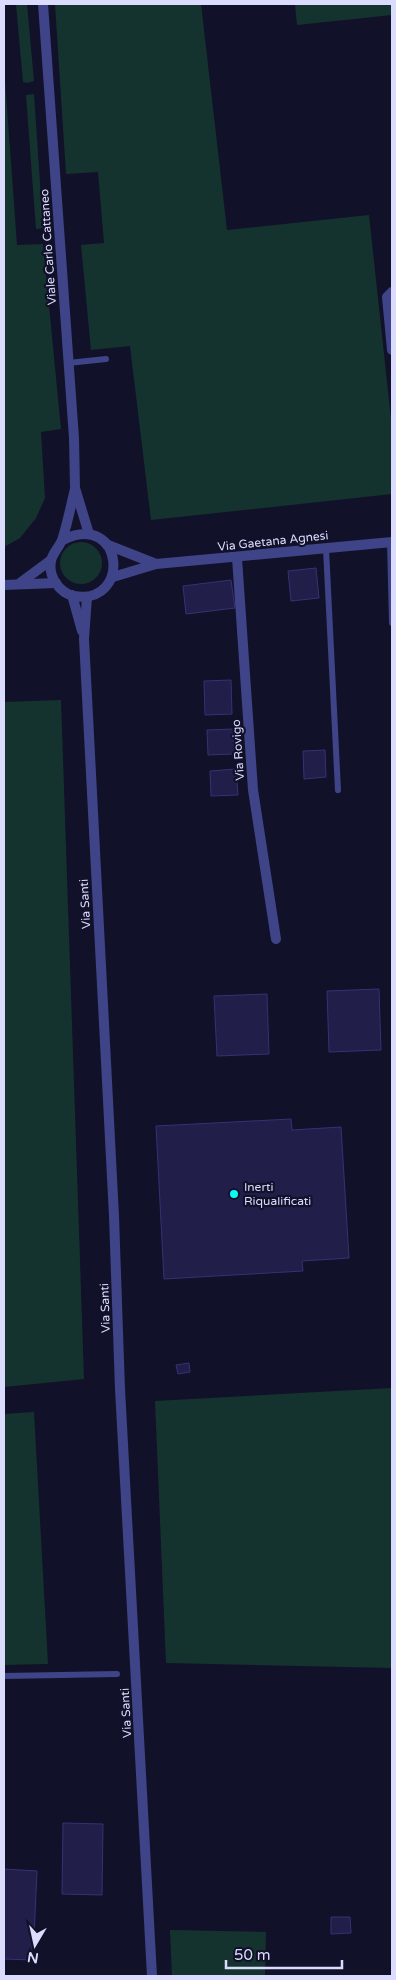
<svg xmlns="http://www.w3.org/2000/svg" width="396" height="1980" font-family="'Varela Round',sans-serif">
  <style>
    .green { fill: #15332e }
    .building { fill: #211e4a; stroke: #363175 }
    .lines { fill: none; stroke-linecap: round; stroke-linejoin: round }
    .service { stroke: #3e4487; stroke-width: 6 }
    .minor { stroke: #3e4487; stroke-width: 10 }
    .tertiary { stroke: #3e4487; stroke-width: 10 }
    .poi-dot { fill: #0df8f2; stroke: #12112a; stroke-width: 2 }
    .labels { text-anchor: middle; stroke-width: 4.5; stroke-linejoin: round; paint-order: stroke }
    .street-label { font-size: 12px; fill: #dbdbfe; stroke: #12112a }
    .poi-label { font-size: 12px; fill: #dbdbfe; stroke: #12112a; text-anchor: start }
  </style>
  <rect width="100%" height="100%" fill="#12112a"/>
  <g class="green">
    <polygon points="16,4 27,4 34,81 27,83 23,82"/>
    <polygon points="55,4 201,4 227,230 369,215 392,428 392,494 151,520 130,346 91,350 81,245 104,243 98,172 66,174"/>
    <polygon points="295,4 392,4 392,15 297,25"/>
    <polygon points="4,67 17,245 43,244 61,429 41,432 45,498 36,518 20,538 4,547"/>
    <polygon points="34,94 43,228 36,229 26,95"/>
    <circle cx="81" cy="563" r="21"/>
    <polygon points="61,700 84,1379 4,1387 4,702"/>
    <polygon points="392,1388 392,1668 166,1663 155,1401"/>
    <polygon points="34,1412 48,1664 4,1665 4,1414"/>
    <polygon points="170,1930 266,1932 265,1976 172,1976"/>
  </g>
  <g class="building">
    <polygon points="316,568 319,598 291,601 288,571"/>
    <polygon points="231,580 235,608 186,614 183,586"/>
    <polygon points="231,680 232,714 205,715 204,681"/>
    <polygon points="233,729 234,754 208,755 207,730"/>
    <polygon points="325,750 326,777 304,779 303,751"/>
    <polygon points="236,769 238,795 211,796 210,771"/>
    <polygon points="379,989 381,1050 329,1052 327,991"/>
    <polygon points="267,994 269,1054 217,1056 214,996"/>
    <polygon points="291,1119 292,1130 341,1127 349,1258 302,1261 303,1271 164,1279 156,1126"/>
    <polygon points="189,1363 190,1372 178,1374 176,1365"/>
    <polygon points="63,1823 103,1824 102,1895 62,1894"/>
    <polygon points="4,1869 37,1871 33,1960 4,1959"/>
    <polygon points="331,1917 350,1917 351,1933 331,1934"/>
  </g>
  <g class="lines">
    <g class="service">
      <polyline points="68,363 106,359"/>
      <polyline points="390,542 392,623"/>
      <polyline points="326,549 338,790"/>
      <polyline points="4,1676 117,1674"/>
    </g>
    <g class="minor">
      <polyline points="392,292 387,297 392,350"/>
      <polyline points="237,558 253,790 276,939"/>
    </g>
    <g class="tertiary">
      <polyline points="43,4 74,438 75,488 89,534"/>
      <path d="M 63,540 C 124,510 132,606 74,596 C 59,593 48,576 51,561 C 52,553 61,546 63,537 C 68,521 71,505 75,489"/>
      <polyline points="108,545 156,564"/>
      <polyline points="113,577 156,564 392,542"/>
      <polyline points="20,583 51,560"/>
      <polyline points="4,585 56,583"/>
      <polyline points="72,595 82,631"/>
      <polyline points="87,597 84,639 114,1216 120,1389 152,1976"/>
    </g>
  </g>
  <circle class="poi-dot" cx="234" cy="1194" r="5"/>
  <g class="labels">
    <g class="street-label">
      <text transform="translate(48 247) rotate(-94)" y="4">Viale Carlo Cattaneo</text>
      <text transform="translate(273 541) rotate(-6)" y="4">Via Gaetana Agnesi</text>
      <text transform="translate(238 750) rotate(-94)" y="4">Via Rovigo</text>
      <text transform="translate(85 904) rotate(-93)" y="4">Via Santi</text>
      <text transform="translate(105 1308) rotate(-92)" y="4">Via Santi</text>
      <text transform="translate(126 1713) rotate(-93)" y="4">Via Santi</text>
    </g>
    <g class="poi-label">
      <text x="244" y="1191">Inerti<tspan x="244" dy="14">Riqualificati</tspan></text>
    </g>
  </g>
  <rect width="396" height="1980" fill="none" stroke="#dbdbfe" stroke-width="10"/>
  <g transform="translate(35 1945) rotate(189)" stroke="#12112a" stroke-width="4" paint-order="stroke">
  <path d="M0-4L9 19L0 12L-9 19Z" fill="#dbdbfe"/>
  <text y="-8" font-size="14" font-weight="bold" text-anchor="middle" fill="#dbdbfe">N</text>
  </g>
  <path d="M226 1960v8h116v-8" fill="none" stroke="#dbdbfe" stroke-width="2.5"/>
  <text x="234" y="1960" font-size="15" fill="#dbdbfe" stroke="#12112a" stroke-width="4" paint-order="stroke">50 m</text>
</svg>
